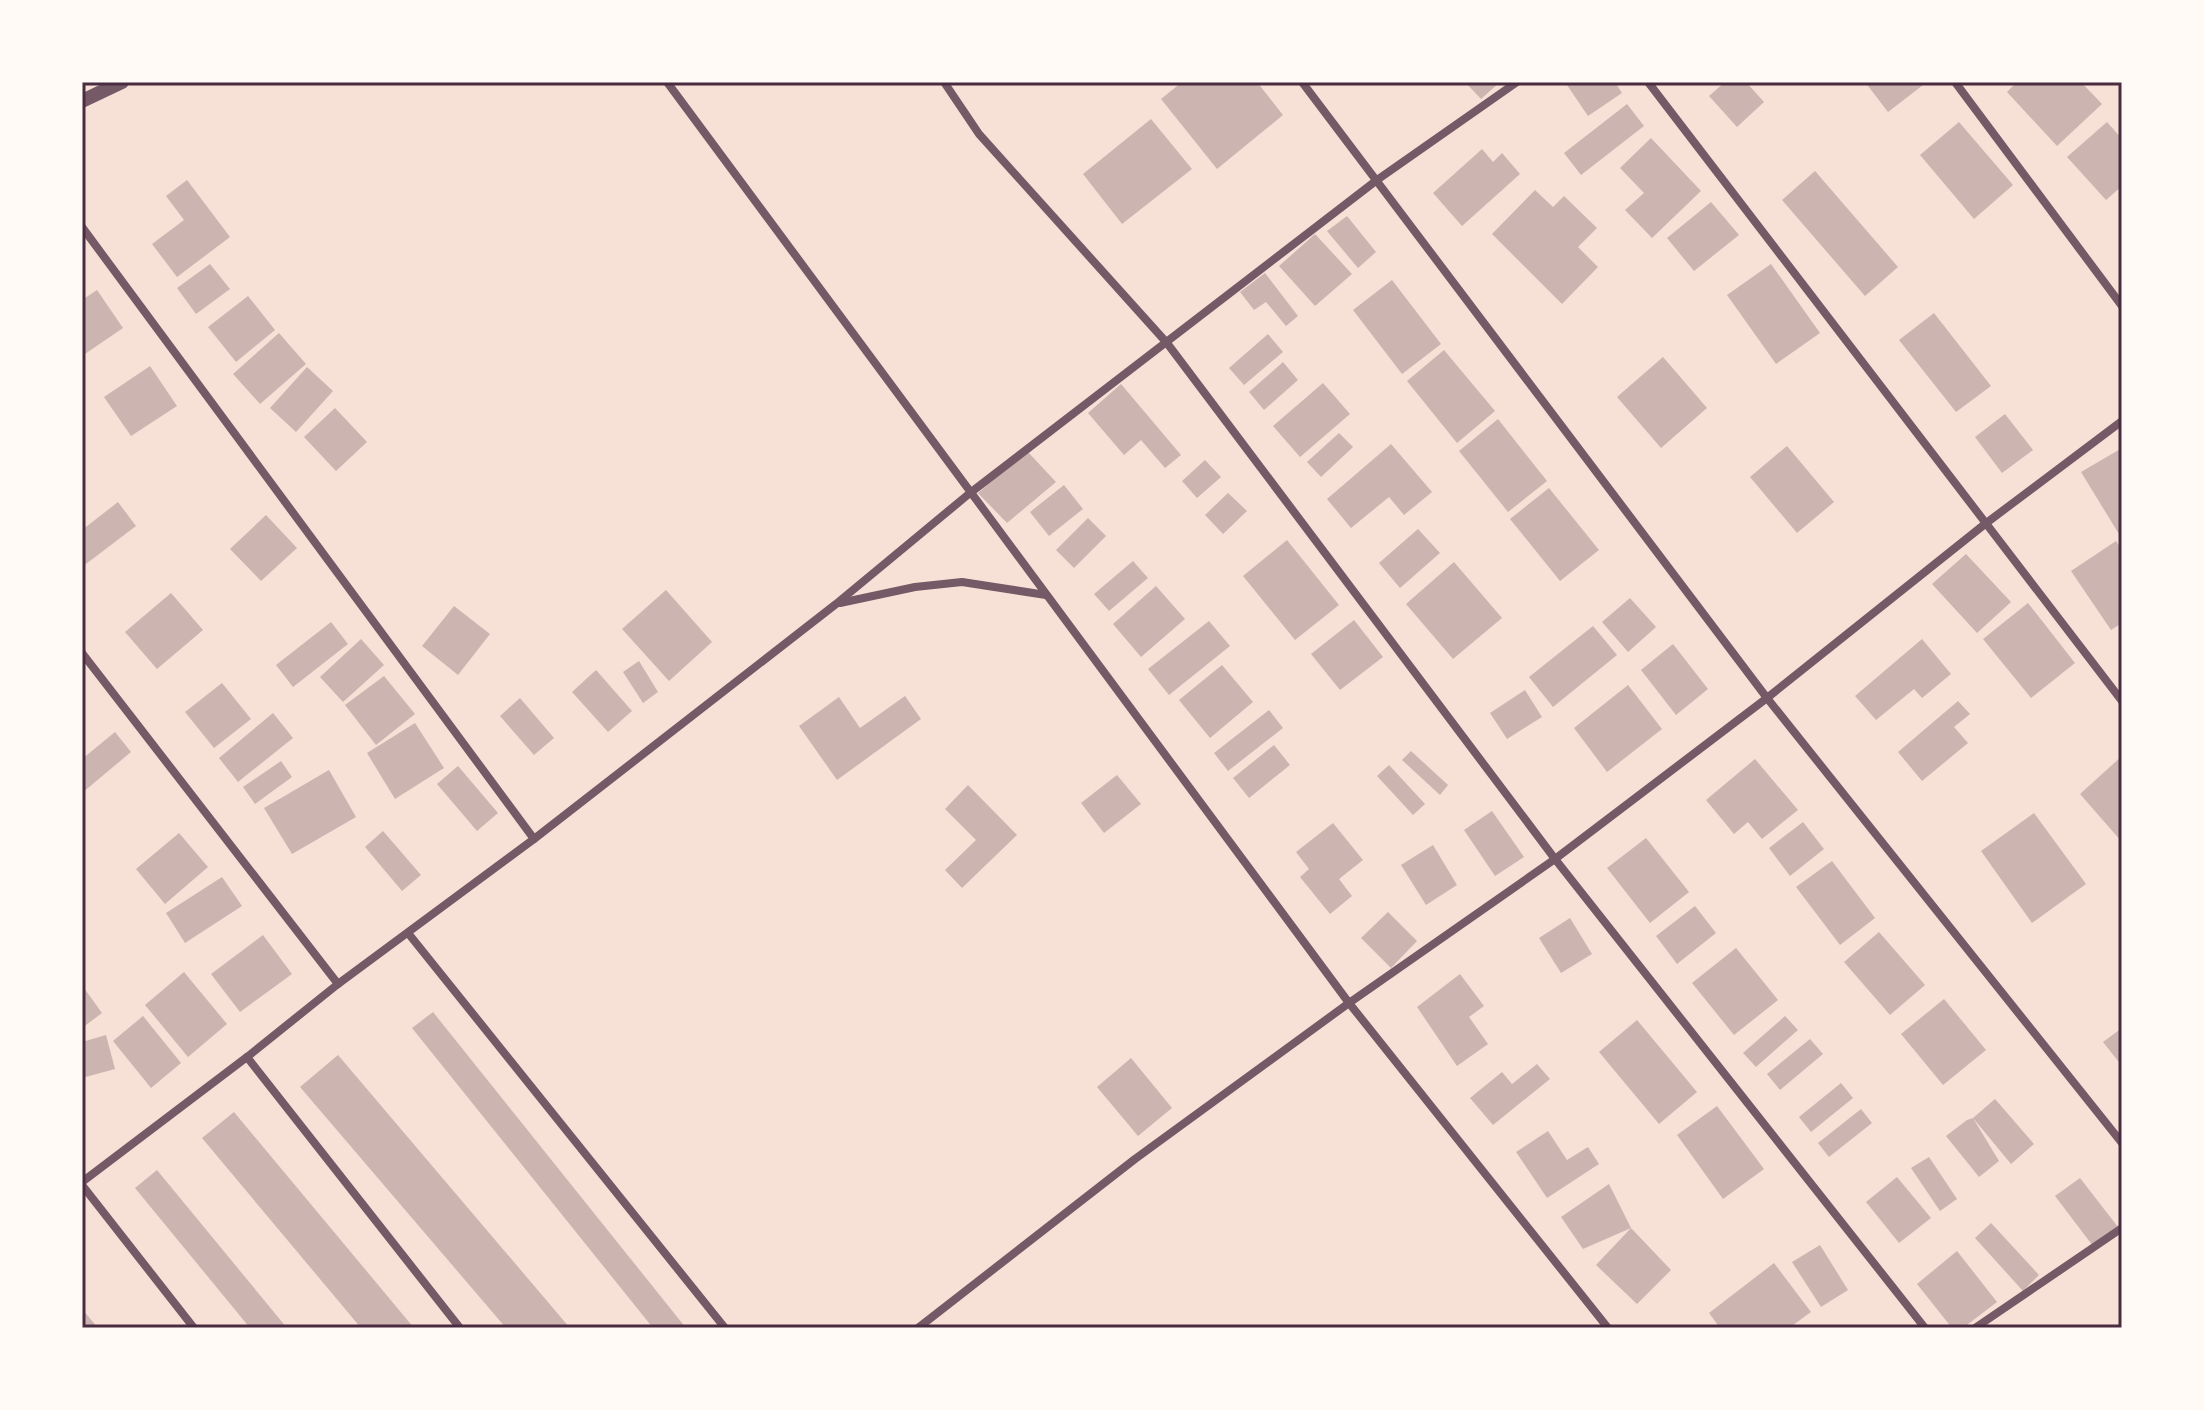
<svg xmlns="http://www.w3.org/2000/svg" width="2204" height="1410" font-family="'Alegreya Sans',sans-serif">
  <style>
    .building { fill: #ccb4b1 }
    .lines { fill: none; stroke-linecap: round; stroke-linejoin: round }
    .minor { stroke: #755966; stroke-width: 8 }
    .tertiary { stroke: #755966; stroke-width: 14 }
    .neatline { fill: none; stroke: #4a2c40; stroke-width: 3 }
  </style>
  <rect width="100%" height="100%" fill="#f7e1d7"/>
  <g class="building">
    <polygon points="1182,82 1257,82 1283,115 1217,169 1161,99"/>
    <polygon points="1465,82 1500,82 1481,99"/>
    <polygon points="1571,82 1615,82 1622,93 1588,116 1567,85"/>
    <polygon points="1725,82 1746,82 1764,102 1737,127 1709,96"/>
    <polygon points="1865,82 1927,82 1888,112"/>
    <polygon points="2017,82 2081,82 2102,104 2057,146 2007,92"/>
    <polygon points="1627,104 1644,126 1581,175 1564,153"/>
    <polygon points="1151,119 1192,169 1122,224 1083,174"/>
    <polygon points="1959,122 2013,185 1974,219 1920,155"/>
    <polygon points="2107,122 2122,139 2122,186 2106,200 2067,157"/>
    <polygon points="1651,138 1701,191 1652,238 1625,210 1644,193 1620,168"/>
    <polygon points="1482,149 1493,162 1502,153 1520,174 1462,226 1433,193"/>
    <polygon points="1815,171 1898,267 1865,296 1782,200"/>
    <polygon points="187,180 230,237 177,277 152,244 184,220 166,196"/>
    <polygon points="1535,190 1553,207 1564,196 1597,228 1578,247 1598,267 1562,304 1492,234"/>
    <polygon points="1711,202 1739,235 1694,271 1667,238"/>
    <polygon points="1347,216 1376,252 1358,268 1327,231"/>
    <polygon points="1315,234 1352,274 1315,306 1279,266"/>
    <polygon points="210,264 230,289 196,314 177,288"/>
    <polygon points="1771,264 1820,333 1776,364 1727,295"/>
    <polygon points="1265,273 1298,316 1286,326 1266,302 1254,310 1240,292"/>
    <polygon points="1392,280 1441,344 1402,374 1353,310"/>
    <polygon points="97,290 123,328 82,356 82,300"/>
    <polygon points="248,296 275,330 236,362 208,327"/>
    <polygon points="1934,313 1991,386 1956,412 1899,340"/>
    <polygon points="279,333 306,364 260,404 233,374"/>
    <polygon points="1268,334 1283,352 1244,385 1229,368"/>
    <polygon points="1444,350 1495,411 1457,443 1407,381"/>
    <polygon points="1663,357 1707,408 1661,448 1617,397"/>
    <polygon points="1283,362 1298,380 1264,410 1249,392"/>
    <polygon points="150,366 177,406 131,436 104,397"/>
    <polygon points="307,367 333,391 296,432 270,408"/>
    <polygon points="1323,383 1350,414 1300,457 1273,426"/>
    <polygon points="1121,384 1181,455 1165,468 1141,440 1124,455 1088,413"/>
    <polygon points="335,408 367,442 336,471 304,437"/>
    <polygon points="2005,414 2033,450 2002,473 1975,437"/>
    <polygon points="1498,419 1547,481 1508,512 1459,451"/>
    <polygon points="1339,433 1353,447 1321,477 1307,462"/>
    <polygon points="1391,444 1432,492 1404,515 1389,497 1351,528 1327,499"/>
    <polygon points="1787,446 1834,502 1797,533 1750,477"/>
    <polygon points="2122,448 2122,539 2081,472"/>
    <polygon points="1027,451 1056,482 1007,523 978,493"/>
    <polygon points="1205,460 1221,477 1197,498 1182,481"/>
    <polygon points="1064,485 1083,509 1049,536 1030,512"/>
    <polygon points="1549,488 1599,550 1560,581 1510,519"/>
    <polygon points="1228,493 1247,511 1223,534 1205,515"/>
    <polygon points="118,502 136,526 82,567 82,530"/>
    <polygon points="266,515 297,548 261,581 230,549"/>
    <polygon points="1088,518 1106,536 1074,568 1056,550"/>
    <polygon points="1418,529 1440,553 1400,588 1379,563"/>
    <polygon points="1287,540 1339,605 1295,640 1243,576"/>
    <polygon points="2116,541 2122,550 2122,623 2111,630 2071,571"/>
    <polygon points="1966,554 2011,602 1977,633 1932,584"/>
    <polygon points="1133,561 1148,578 1109,611 1094,594"/>
    <polygon points="1454,562 1502,618 1453,659 1406,604"/>
    <polygon points="1156,586 1185,619 1141,657 1113,624"/>
    <polygon points="666,590 712,642 669,681 622,629"/>
    <polygon points="171,593 203,630 157,669 125,632"/>
    <polygon points="1630,598 1656,627 1628,652 1602,622"/>
    <polygon points="2028,603 2075,663 2031,698 1983,639"/>
    <polygon points="454,606 490,634 458,675 422,646"/>
    <polygon points="1354,620 1383,657 1340,690 1311,654"/>
    <polygon points="1209,621 1230,646 1169,695 1148,669"/>
    <polygon points="331,622 348,644 293,687 276,665"/>
    <polygon points="1593,626 1617,655 1553,707 1529,677"/>
    <polygon points="361,639 384,665 343,702 320,677"/>
    <polygon points="1922,639 1951,674 1922,698 1914,689 1876,720 1855,696"/>
    <polygon points="1673,644 1708,689 1676,715 1641,670"/>
    <polygon points="639,661 658,692 643,703 623,672"/>
    <polygon points="1222,665 1253,702 1210,738 1179,700"/>
    <polygon points="596,670 632,711 608,732 572,692"/>
    <polygon points="384,676 415,714 376,745 345,705"/>
    <polygon points="222,683 251,719 214,748 185,712"/>
    <polygon points="1628,685 1662,729 1607,772 1574,728"/>
    <polygon points="1525,690 1542,717 1507,739 1490,713"/>
    <polygon points="905,696 921,719 837,780 799,726 839,697 860,728"/>
    <polygon points="520,698 554,738 534,755 500,716"/>
    <polygon points="1958,701 1970,714 1954,727 1968,743 1922,781 1898,752"/>
    <polygon points="1269,710 1283,728 1228,771 1214,753"/>
    <polygon points="273,713 293,738 238,782 219,758"/>
    <polygon points="415,723 444,768 395,799 367,753"/>
    <polygon points="115,732 131,752 82,793 82,759"/>
    <polygon points="1274,745 1290,765 1249,798 1233,778"/>
    <polygon points="1411,751 1448,785 1440,795 1402,760"/>
    <polygon points="2122,756 2122,842 2080,794"/>
    <polygon points="1755,759 1798,810 1762,839 1748,822 1734,834 1706,800"/>
    <polygon points="281,761 292,777 255,804 243,787"/>
    <polygon points="1389,765 1425,804 1413,815 1377,776"/>
    <polygon points="458,766 498,813 477,831 437,784"/>
    <polygon points="329,770 356,817 292,854 264,808"/>
    <polygon points="1117,775 1141,804 1104,833 1081,803"/>
    <polygon points="968,785 1017,835 962,888 945,870 976,840 945,809"/>
    <polygon points="1492,811 1524,857 1495,876 1464,830"/>
    <polygon points="2034,813 2086,884 2032,923 1981,851"/>
    <polygon points="1803,822 1824,849 1790,876 1769,848"/>
    <polygon points="1333,823 1363,860 1339,879 1352,896 1330,914 1300,877 1309,869 1296,852"/>
    <polygon points="383,831 421,875 402,891 365,847"/>
    <polygon points="179,833 208,867 165,904 136,869"/>
    <polygon points="1646,838 1689,892 1650,923 1607,868"/>
    <polygon points="1433,845 1457,885 1426,905 1401,865"/>
    <polygon points="1832,861 1875,918 1840,945 1796,887"/>
    <polygon points="222,877 242,906 185,943 166,913"/>
    <polygon points="1695,906 1716,933 1677,964 1656,936"/>
    <polygon points="1388,912 1417,941 1391,968 1361,938"/>
    <polygon points="1570,918 1592,954 1561,973 1539,938"/>
    <polygon points="1879,932 1925,985 1890,1015 1844,962"/>
    <polygon points="263,935 292,974 240,1012 211,974"/>
    <polygon points="1736,948 1778,1000 1734,1035 1692,983"/>
    <polygon points="184,972 227,1024 188,1057 145,1005"/>
    <polygon points="1460,974 1484,1006 1469,1017 1488,1044 1457,1066 1417,1007"/>
    <polygon points="84,988 102,1013 82,1028 82,989"/>
    <polygon points="1944,999 1986,1050 1943,1085 1901,1034"/>
    <polygon points="433,1012 686,1328 653,1328 412,1028"/>
    <polygon points="143,1016 181,1063 151,1088 113,1041"/>
    <polygon points="1785,1016 1798,1030 1756,1067 1743,1053"/>
    <polygon points="1637,1020 1697,1092 1659,1124 1599,1052"/>
    <polygon points="2122,1028 2122,1066 2103,1042"/>
    <polygon points="106,1035 115,1069 82,1078 82,1042"/>
    <polygon points="1810,1039 1823,1054 1780,1090 1767,1074"/>
    <polygon points="338,1055 570,1328 506,1328 300,1087"/>
    <polygon points="1131,1058 1172,1108 1138,1136 1097,1087"/>
    <polygon points="1537,1064 1550,1079 1493,1125 1470,1098 1502,1072 1512,1084"/>
    <polygon points="1841,1083 1853,1098 1811,1132 1799,1117"/>
    <polygon points="1995,1099 2034,1144 2011,1164 1973,1118 1999,1161 1979,1177 1946,1136 1967,1120 1973,1118"/>
    <polygon points="1717,1106 1764,1169 1723,1199 1677,1135"/>
    <polygon points="1861,1109 1872,1123 1829,1157 1818,1143"/>
    <polygon points="234,1112 414,1328 361,1328 202,1138"/>
    <polygon points="1548,1131 1567,1160 1588,1147 1599,1164 1547,1198 1516,1152"/>
    <polygon points="1929,1157 1957,1199 1940,1211 1911,1168"/>
    <polygon points="157,1170 287,1328 250,1328 135,1188"/>
    <polygon points="1897,1177 1931,1218 1899,1243 1866,1202"/>
    <polygon points="2080,1178 2118,1227 2093,1246 2055,1196"/>
    <polygon points="1609,1184 1631,1228 1583,1249 1561,1217"/>
    <polygon points="1991,1223 2039,1275 2023,1291 1975,1238"/>
    <polygon points="1631,1228 1671,1270 1637,1304 1596,1265"/>
    <polygon points="1820,1245 1848,1290 1821,1307 1792,1262"/>
    <polygon points="1957,1251 1997,1302 1963,1328 1952,1328 1917,1284"/>
    <polygon points="1774,1263 1811,1312 1789,1328 1720,1328 1709,1313"/>
    <polygon points="82,1309 98,1328 82,1328"/>
  </g>
  <g class="lines">
    <g class="minor">
      <polyline points="667,82 1349,1003 1608,1328"/>
      <polyline points="944,82 979,134 1167,343 1555,859 1925,1328"/>
      <polyline points="1302,82 1767,698 2122,1143"/>
      <polyline points="1648,82 2122,701"/>
      <polyline points="1955,82 2122,306"/>
      <polyline points="82,227 534,839"/>
      <polyline points="840,603 915,587 962,582 1046,595"/>
      <polyline points="82,653 338,984"/>
      <polyline points="408,933 725,1328"/>
      <polyline points="247,1057 460,1328"/>
      <polyline points="82,1182 247,1057 338,984 534,839 836,604 970,493 1377,180 1517,82"/>
      <polyline points="82,1185 194,1328"/>
      <polyline points="918,1328 1135,1159 1349,1003 1555,859 1767,698 1985,524 2122,421"/>
      <polyline points="1975,1328 2122,1228"/>
    </g>
    <polyline class="tertiary" points="82,101 122,82"/>
  </g>
  <rect width="2204" height="1410" fill="none" stroke="#fffaf5" stroke-width="168"/>
  <rect x="84" y="84" width="2036" height="1242" class="neatline"/>
</svg>
